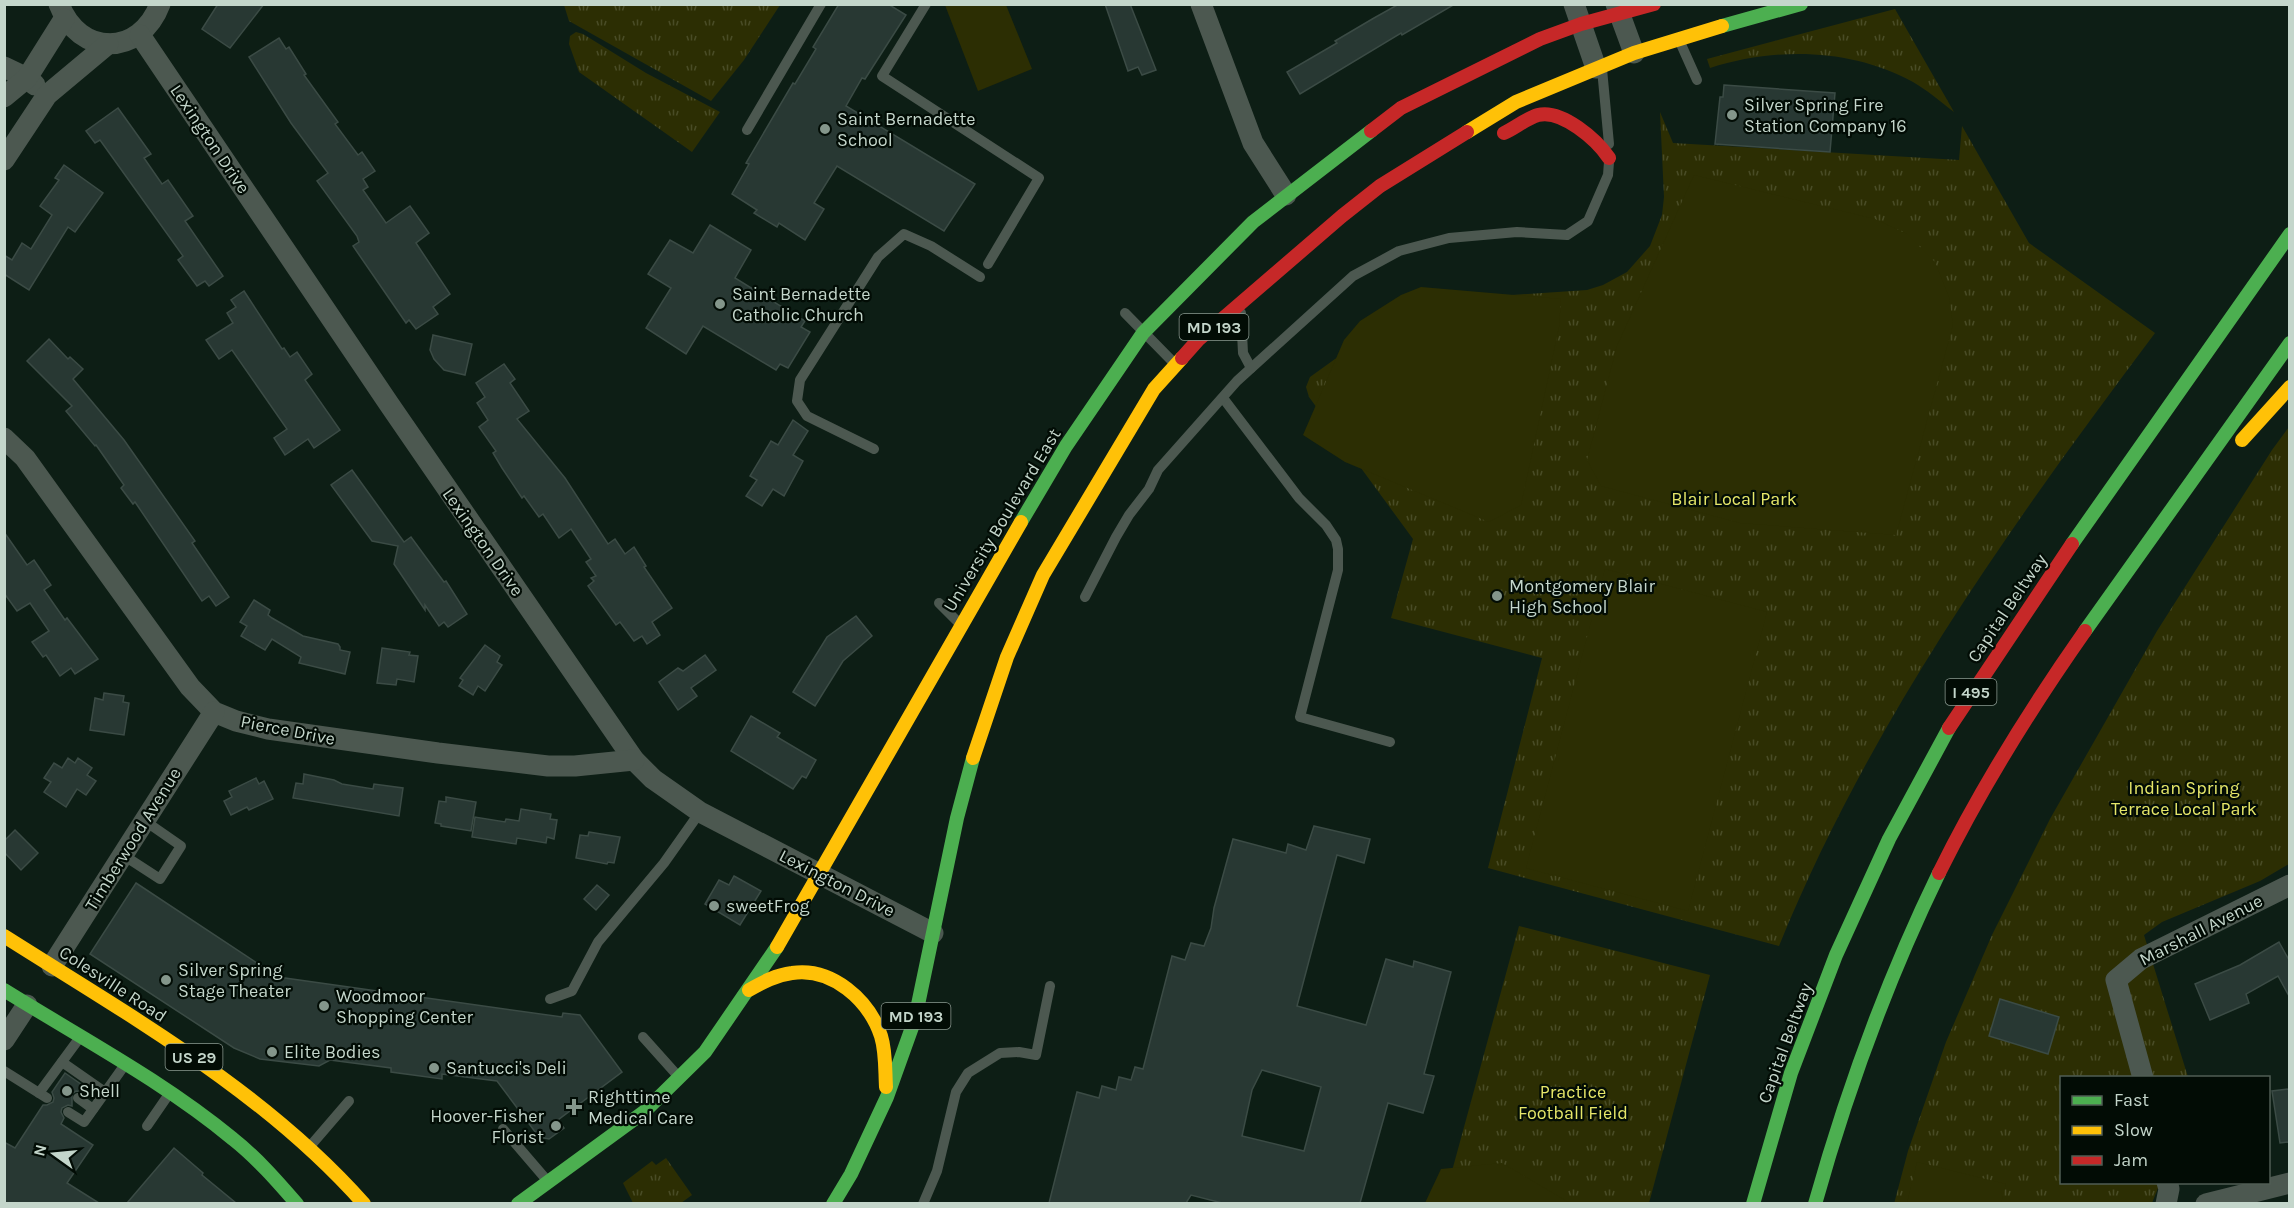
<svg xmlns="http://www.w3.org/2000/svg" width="2294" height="1208" font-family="Karla,sans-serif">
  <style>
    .grass { fill: url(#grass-tufts) }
    .garden { fill: #2c2e03 }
    .building { fill: #283833; stroke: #3b4b45; stroke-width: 1.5; fill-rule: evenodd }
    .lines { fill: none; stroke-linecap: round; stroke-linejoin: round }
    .lane { stroke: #4c5850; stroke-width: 10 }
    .street { stroke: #4c5850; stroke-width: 21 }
    .fast { stroke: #4caf50; stroke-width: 14 }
    .slow { stroke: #ffc107; stroke-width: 14 }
    .jam { stroke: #c62828; stroke-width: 14 }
    .poi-dot { fill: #84968b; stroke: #020c05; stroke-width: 2 }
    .labels { text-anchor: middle; stroke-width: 4.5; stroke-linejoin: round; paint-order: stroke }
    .shield { fill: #020c05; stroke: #8a9990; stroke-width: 1.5 }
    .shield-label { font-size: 16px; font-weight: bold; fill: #c4d6cb }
    .poi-label { font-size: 18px; fill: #c4d6cb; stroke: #020c05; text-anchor: start }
    .street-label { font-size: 18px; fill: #c4d6cb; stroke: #020c05 }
    .park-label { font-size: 18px; fill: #e6e769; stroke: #020c05 }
  </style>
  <defs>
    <pattern id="grass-tufts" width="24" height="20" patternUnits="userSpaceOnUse" patternTransform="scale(1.5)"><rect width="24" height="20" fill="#2c2e03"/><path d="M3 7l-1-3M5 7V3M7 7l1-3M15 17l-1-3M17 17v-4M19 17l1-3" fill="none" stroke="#494c26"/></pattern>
  </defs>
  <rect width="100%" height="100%" fill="#0d1e15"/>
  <g class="grass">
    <polygon points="564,5 780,5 744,60 711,101 569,21"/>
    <path d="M 1895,9 L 1954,112 C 1941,102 1927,90 1913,82 C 1851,48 1776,47 1710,68 L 1707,59 Z"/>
    <polygon points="576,32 583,34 646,73 720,112 692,152 579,72 569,44 570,36"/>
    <path d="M 1660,112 L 1673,143 L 1959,160 L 1962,126 L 2029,243 L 2155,333 C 2011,525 1870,722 1779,946 L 1488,868 L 1542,658 L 1391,618 L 1413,539 L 1309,397 L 1306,387 L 1310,377 L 1342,354 L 1497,296 L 1587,290 L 1603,285 L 1627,272 L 1650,246 L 1662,215 L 1664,197 Z"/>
    <polygon points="2289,427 2289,864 2260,881 2162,922 2144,935 2188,1077 2062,1078 2062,1182 2160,1183 2152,1203 1894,1204 1908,1151 1946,1042 1992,935 2050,819 2157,631 2272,450"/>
    <polygon points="1519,926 1710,975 1649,1203 1443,1204"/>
    <polygon points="666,1158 692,1195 681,1203 633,1203 623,1183 652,1161 656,1165"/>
  </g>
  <g class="garden">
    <polygon points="945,5 1006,5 1032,69 978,91"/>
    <polygon points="1694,175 1875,219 1907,234 1935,262 1949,297 1953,325 1896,535 1740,523 1601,486 1587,460 1617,346"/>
    <polygon points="1421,287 1561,299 1559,327 1521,505 1489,522 1345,462 1303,435 1344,340 1360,321 1401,295"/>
    <polygon points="1605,569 1767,612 1688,911 1526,868"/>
    <polygon points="1917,1162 2006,1184 2001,1203 1907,1203"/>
    <polygon points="1502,1163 1570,1203 1425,1203 1441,1169"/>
  </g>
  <g class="building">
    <polygon points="218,4 264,4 230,48 202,29"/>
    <polygon points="839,4 888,4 906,15 865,79 862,78 846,106 975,184 944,231 837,166 814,203 824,209 805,240 779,223 777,227 754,213 757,210 732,194 749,164 746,163 793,83 795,84 816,49 813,47"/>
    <polygon points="1105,4 1130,4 1156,70 1142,75 1138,67 1128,71"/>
    <polygon points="1399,4 1455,4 1402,35 1401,33 1300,94 1287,72 1337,43 1335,41 1374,18"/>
    <polygon points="279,38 286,49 289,47 306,74 304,75 338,122 335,124 358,155 362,152 375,171 363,179 368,187 363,190 386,223 410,206 429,233 416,243 450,294 433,307 438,314 416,329 409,320 406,323 353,246 359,242 357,236 317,181 328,173 291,123 249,57"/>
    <polygon points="1724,85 1835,93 1830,152 1715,144 1720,97 1723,97"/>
    <polygon points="118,108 151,154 144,158 162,184 168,180 193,216 185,221 223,276 209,286 205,281 197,286 178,260 183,256 100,140 95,143 86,131"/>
    <polygon points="64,165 103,193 75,232 68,227 29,290 4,274 4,255 12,260 22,243 31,249 52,215 40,206 59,180 55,178"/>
    <polygon points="710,225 751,250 735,278 805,321 801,327 810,332 788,368 780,364 776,370 703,326 686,354 646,328 671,288 648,274 670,240 693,253"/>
    <polygon points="244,291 282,349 284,348 290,357 297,352 312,374 305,380 340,430 314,448 308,439 285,455 274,438 287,429 232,350 219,359 206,340 233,323 227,313 236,307 231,300"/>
    <polygon points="433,335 472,344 465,375 444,370 434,359 430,350"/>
    <polygon points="49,339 68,359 70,357 83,369 73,379 124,440 195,541 192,543 229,597 216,606 209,596 202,601 135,502 133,504 121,488 124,485 96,445 95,446 66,411 72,406 27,361"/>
    <polygon points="504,364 515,379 510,383 529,411 517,419 565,478 608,544 615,539 625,554 634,547 646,566 644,567 672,608 652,622 660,635 647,644 642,636 634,641 620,622 616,625 588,586 594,581 591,578 596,576 586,562 591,559 571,529 559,538 543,514 539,517 524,496 522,498 502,468 493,453 496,451 479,427 488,420 477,403 485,397 476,383"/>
    <polygon points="793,420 808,431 793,455 803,461 784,496 773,489 762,506 746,496 757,480 750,476 771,441 778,445"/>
    <polygon points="352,470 404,542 411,537 444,582 446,581 467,614 448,627 444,622 439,626 425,605 425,610 394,564 398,546 372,541 331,485"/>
    <polygon points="4,532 27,565 34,560 51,585 44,590 65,620 67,618 98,659 75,674 71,668 60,676 46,655 43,657 32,642 49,631 30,603 17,611 4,593"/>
    <polygon points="254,600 270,610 268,615 272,618 303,636 338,644 340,647 340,650 350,652 345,674 299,663 301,657 272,639 265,650 241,636 247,626 240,622"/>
    <polygon points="856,616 872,636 843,661 815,706 793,692 827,637"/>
    <polygon points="485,645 500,656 497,662 502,665 485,691 478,686 473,695 459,686 463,680 460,678"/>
    <polygon points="382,648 410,652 409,655 418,656 414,682 397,679 396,685 377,683"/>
    <polygon points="705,655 716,670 691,688 697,696 678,710 659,682 678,668 683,671"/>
    <polygon points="104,693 124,696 123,702 129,703 124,735 90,730 95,698 103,700"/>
    <polygon points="751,716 780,733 777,737 816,760 806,778 802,776 793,789 731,751"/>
    <polygon points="68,758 75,763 78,758 92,768 87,775 96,781 86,795 77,789 66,807 44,792 51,782 44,778 54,763 62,768"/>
    <polygon points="304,774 334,780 342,784 373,789 374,784 403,788 399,816 293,798 296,783 303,784"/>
    <polygon points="256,778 259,784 264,781 273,799 249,810 247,807 231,815 224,801 232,797 229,791"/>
    <polygon points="446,797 476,802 471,831 441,826 441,824 435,823 439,801 446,802"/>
    <polygon points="521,809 551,814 550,819 557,820 554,839 547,837 546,843 517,838 516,844 472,837 475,817 505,822 506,819 519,821"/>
    <path d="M 1314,826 L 1370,839 L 1364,863 L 1337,855 L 1297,1006 L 1366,1025 L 1386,959 L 1413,967 L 1414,961 L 1451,972 L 1424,1074 L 1434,1076 L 1423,1113 L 1388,1103 L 1360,1203 L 1222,1203 L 1191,1195 L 1186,1203 L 1049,1203 L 1077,1092 L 1099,1098 L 1102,1086 L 1116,1090 L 1119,1077 L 1131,1080 L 1135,1067 L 1143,1069 L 1172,956 L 1185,960 L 1191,943 L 1204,946 L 1211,928 L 1214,908 L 1233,839 L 1286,853 L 1288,844 L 1306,850 ZM 1262,1070 L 1321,1087 L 1304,1151 L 1242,1136 L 1252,1090 Z"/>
    <polygon points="15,830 38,853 21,870 4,852 4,841"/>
    <polygon points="589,832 620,837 614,863 608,862 607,864 576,858 580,835 588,836"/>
    <polygon points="734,876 761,891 740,925 705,904 719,880 729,885"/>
    <polygon points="136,883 278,977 562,1017 563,1013 580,1015 622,1072 558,1120 564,1128 549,1139 539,1137 497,1081 442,1074 442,1079 391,1072 391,1068 330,1060 319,1066 260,1059 234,1048 90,954"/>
    <polygon points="597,885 609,895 596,910 584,899"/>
    <polygon points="2279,942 2289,960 2289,996 2278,976 2246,994 2249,1003 2210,1020 2195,984 2240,965"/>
    <polygon points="2000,999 2059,1017 2048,1054 1989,1036"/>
    <polygon points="65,1073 85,1087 82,1092 76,1091 72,1094 72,1106 68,1105 62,1108 61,1112 64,1118 61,1124 93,1145 67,1183 99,1203 4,1203 4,1142 15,1148 43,1105 47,1105 53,1102 54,1098 52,1092"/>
    <polygon points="2289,1089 2289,1142 2280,1143 2272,1091"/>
    <polygon points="174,1148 203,1173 202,1175 236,1203 127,1203"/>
  </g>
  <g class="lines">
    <g class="lane">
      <polyline points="926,4 882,76 1039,178 988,264"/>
      <polyline points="1680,42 1697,80"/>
      <polyline points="1602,69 1609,144"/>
      <polyline points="747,130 821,4"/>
      <polyline points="1125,313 1173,362"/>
      <polyline points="1241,313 1243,353 1251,368"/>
      <polyline points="1223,398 1299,498 1326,525 1336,540 1338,549 1338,570 1300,717 1390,742"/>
      <polyline points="874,449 807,416 797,401 800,380 878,257 904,234 931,246 980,277"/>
      <polyline points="1085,597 1116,537 1129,515 1149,489 1158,470 1237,381 1353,276 1399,251 1449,238 1517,232 1567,235 1588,221 1608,175 1609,162"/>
      <polyline points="939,603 958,622"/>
      <polyline points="123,855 160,879 181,846 145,821"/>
      <polyline points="550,999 572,991 598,942 664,863 700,812"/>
      <polyline points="643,1037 677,1075"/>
      <polyline points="62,1062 105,1092"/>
      <polyline points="4,1071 47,1098"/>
      <polyline points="39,1093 78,1040"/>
      <polyline points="78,1098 93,1109"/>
      <polyline points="68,1112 84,1122 124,1066"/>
      <polyline points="147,1126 169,1094"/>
      <polyline points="503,1129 545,1178"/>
      <polyline points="312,1144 349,1101"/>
      <polyline points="923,1204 937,1171 956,1092 968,1073 1000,1053 1019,1052 1036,1055 1050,986"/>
    </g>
    <g class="street">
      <path d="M 59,4 C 79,57 140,57 160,4"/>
      <polyline points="1201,4 1253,143 1286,195"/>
      <polyline points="1574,4 1596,68"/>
      <polyline points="1616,4 1634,53"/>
      <polyline points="140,35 389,404 634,760 653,779 700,812 933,933"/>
      <polyline points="4,67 27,78 35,85"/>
      <polyline points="4,97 27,78 64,19"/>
      <polyline points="4,160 47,95 108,44"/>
      <polyline points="4,438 25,458 190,687 214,712 236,721 268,729 438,753 548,766 575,766 634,760"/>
      <polyline points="52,966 214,712"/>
      <polyline points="4,1040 27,1005"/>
      <polyline points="2143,1078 2116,980 2141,959 2290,885"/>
      <polyline points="2166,1204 2169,1189 2167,1182"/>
      <polyline points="2206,1204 2290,1183"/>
    </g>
    <g class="fast">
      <polyline points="1722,26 1801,4"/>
      <polyline points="1021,522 1066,446 1143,333 1253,222 1371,131"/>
      <polyline points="2072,544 2290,234"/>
      <polyline points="2085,631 2290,343"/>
      <path d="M 4,990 C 81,1038 163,1081 233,1139 C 257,1158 277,1181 297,1204"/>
      <polyline points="518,1204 644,1112 705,1052 777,947"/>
      <polyline points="833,1204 851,1174 887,1097 915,1019 957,818 973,758"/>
      <polyline points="1753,1204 1791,1073 1836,955 1889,839 1949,728"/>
      <path d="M 1815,1204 C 1847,1090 1887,980 1939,873"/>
    </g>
    <g class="slow">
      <polyline points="1467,132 1516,102 1634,53 1722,26"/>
      <polyline points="2242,440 2290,387"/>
      <polyline points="973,758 1007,657 1043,575 1154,389 1182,358"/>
      <path d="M 4,936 C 130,1016 264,1091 364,1204"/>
      <polyline points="777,947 1021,522"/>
      <path d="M 749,990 C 763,982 776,975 792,973 C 832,967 869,1000 881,1036 C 886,1052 885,1070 886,1087"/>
    </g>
    <g class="jam">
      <polyline points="1371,131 1401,108 1540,39 1581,24 1654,4"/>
      <path d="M 1504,133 C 1515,128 1527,118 1538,115 C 1562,109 1597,140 1609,158"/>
      <polyline points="1182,358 1198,340 1342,216 1380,186 1467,132"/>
      <polyline points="1949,728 2072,544"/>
      <path d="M 1939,873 C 1981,788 2031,708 2085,631"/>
    </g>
  </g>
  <g class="poi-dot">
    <circle cx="1732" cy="115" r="6"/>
    <circle cx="825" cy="129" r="6"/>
    <circle cx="720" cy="304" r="6"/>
    <circle cx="1497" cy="596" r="6"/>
    <circle cx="714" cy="906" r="6"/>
    <circle cx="166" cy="980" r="6"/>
    <circle cx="324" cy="1006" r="6"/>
    <circle cx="272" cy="1052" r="6"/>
    <circle cx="434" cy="1068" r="6"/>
    <circle cx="67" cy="1091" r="6"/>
    <path d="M571 1098h6v6h6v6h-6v6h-6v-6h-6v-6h6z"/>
    <circle cx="556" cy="1126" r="6"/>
  </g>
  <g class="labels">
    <g class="shield">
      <rect x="1179.5" y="314" width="69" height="26" rx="4.5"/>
      <rect x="1945.5" y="679" width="51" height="26" rx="4.5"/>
      <rect x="881.5" y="1003" width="69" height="26" rx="4.5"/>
      <rect x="165.5" y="1044" width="57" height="26" rx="4.5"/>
    </g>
    <g class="shield-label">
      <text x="1214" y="333">MD 193</text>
      <text x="1971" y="698">I 495</text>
      <text x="916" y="1022">MD 193</text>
      <text x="194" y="1063">US 29</text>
    </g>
    <g class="poi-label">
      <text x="1744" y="111">Silver Spring Fire<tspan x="1744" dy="21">Station Company 16</tspan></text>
      <text x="837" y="125">Saint Bernadette<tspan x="837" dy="21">School</tspan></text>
      <text x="732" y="300">Saint Bernadette<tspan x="732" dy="21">Catholic Church</tspan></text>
      <text x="1509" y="592">Montgomery Blair<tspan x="1509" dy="21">High School</tspan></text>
      <text x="726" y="912">sweetFrog</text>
      <text x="178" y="976">Silver Spring<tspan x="178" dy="21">Stage Theater</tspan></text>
      <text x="336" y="1002">Woodmoor<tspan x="336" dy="21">Shopping Center</tspan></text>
      <text x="284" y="1058">Elite Bodies</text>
      <text x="446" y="1074">Santucci's Deli</text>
      <text x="79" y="1097">Shell</text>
      <text x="588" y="1103">Righttime<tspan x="588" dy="21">Medical Care</tspan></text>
      <text x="544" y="1122" text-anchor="end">Hoover-Fisher<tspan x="544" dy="21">Florist</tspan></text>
    </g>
    <g class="street-label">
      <text transform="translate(210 139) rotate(56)" y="6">Lexington Drive</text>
      <text transform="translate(1002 520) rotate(-59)" y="6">University Boulevard East</text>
      <text transform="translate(483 542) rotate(55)" y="6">Lexington Drive</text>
      <text transform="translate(2007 608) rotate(-56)" y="6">Capital Beltway</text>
      <text transform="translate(288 730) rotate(11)" y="6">Pierce Drive</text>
      <text transform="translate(133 839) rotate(-58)" y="6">Timberwood Avenue</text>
      <text transform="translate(837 883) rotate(27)" y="6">Lexington Drive</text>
      <text transform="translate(2201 930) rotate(-27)" y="6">Marshall Avenue</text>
      <text transform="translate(113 984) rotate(33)" y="6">Colesville Road</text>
      <text transform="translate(1785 1043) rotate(-70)" y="6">Capital Beltway</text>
    </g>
    <g class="park-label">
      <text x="1734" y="505">Blair Local Park</text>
      <text x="2184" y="794">Indian Spring<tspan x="2184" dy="21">Terrace Local Park</tspan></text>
      <text x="1573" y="1098">Practice<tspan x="1573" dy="21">Football Field</tspan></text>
    </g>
  </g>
  <rect width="2294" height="1208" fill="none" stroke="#c4d6cb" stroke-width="12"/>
  <rect x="2060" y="1076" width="210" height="108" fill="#020c05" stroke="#505d54" stroke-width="1.5"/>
  <rect x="2072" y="1096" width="30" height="9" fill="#4caf50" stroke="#505d54" stroke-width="1.5"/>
  <text x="2114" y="1106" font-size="18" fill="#c4d6cb">Fast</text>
  <rect x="2072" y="1126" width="30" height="9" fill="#ffc107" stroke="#505d54" stroke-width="1.5"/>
  <text x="2114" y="1136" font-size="18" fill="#c4d6cb">Slow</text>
  <rect x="2072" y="1156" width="30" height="9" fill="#c62828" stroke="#505d54" stroke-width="1.5"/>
  <text x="2114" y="1166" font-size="18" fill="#c4d6cb">Jam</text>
  <g transform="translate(54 1154) rotate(285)" stroke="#020c05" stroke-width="4.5" paint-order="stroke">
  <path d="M0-4.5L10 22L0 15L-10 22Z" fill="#c4d6cb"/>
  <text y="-9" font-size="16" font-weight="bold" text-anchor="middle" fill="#c4d6cb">N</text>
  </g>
</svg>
